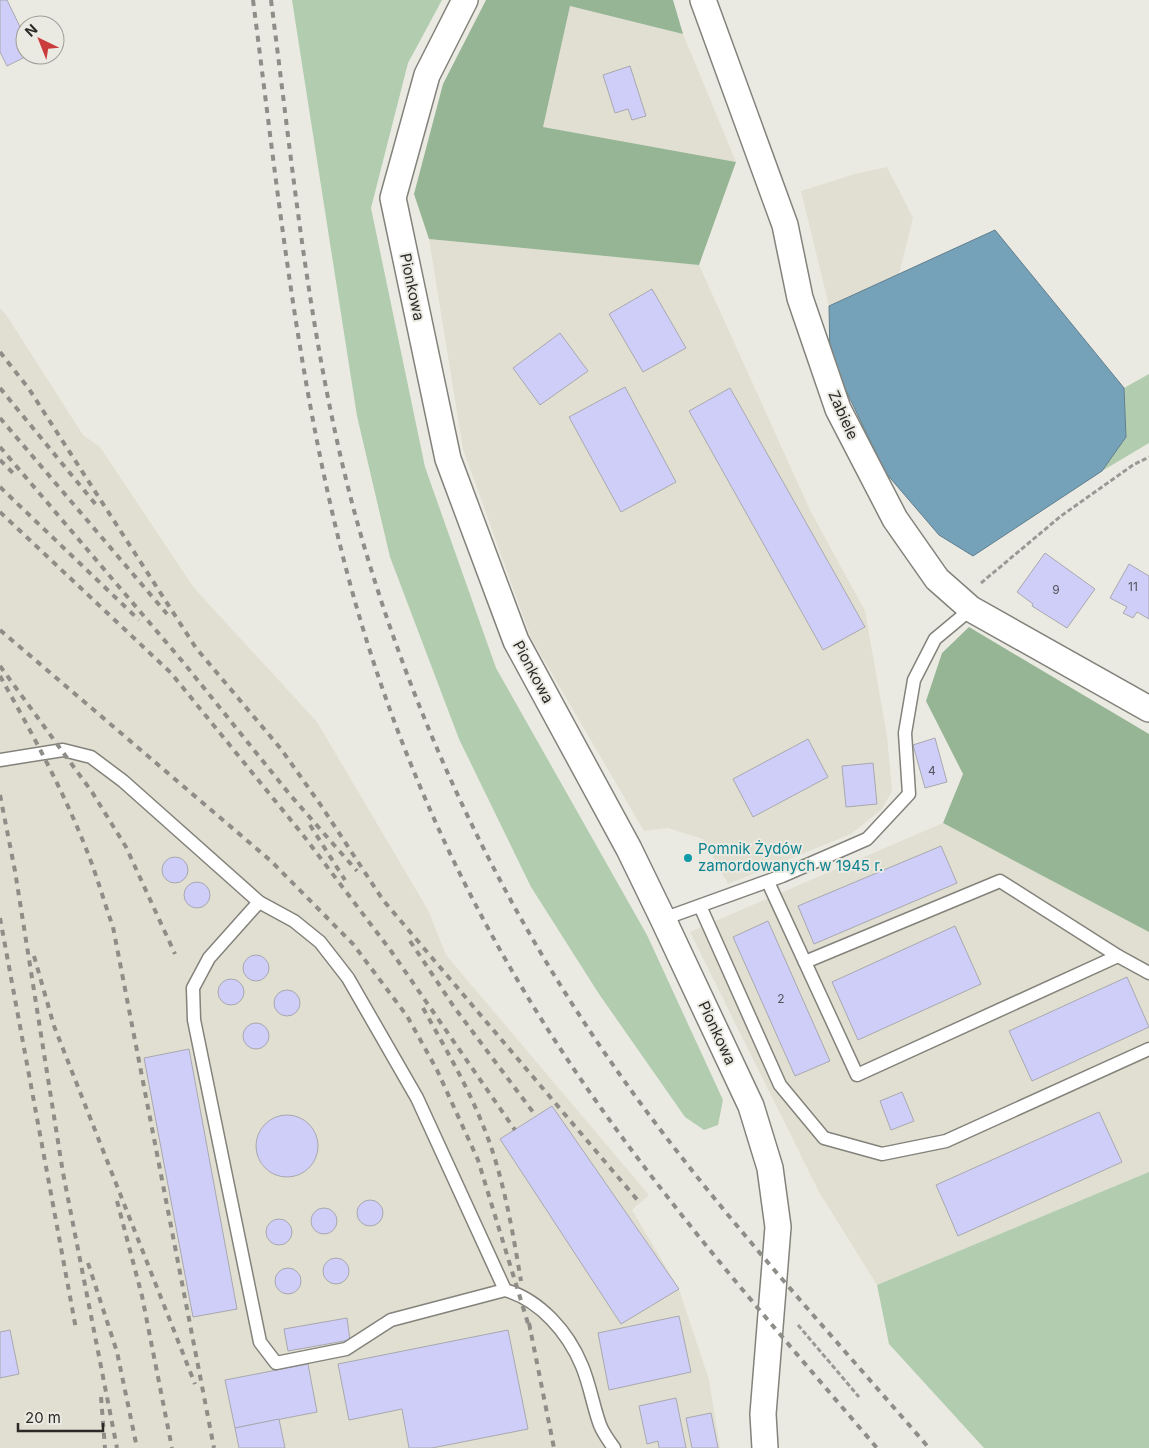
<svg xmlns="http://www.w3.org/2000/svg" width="1149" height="1448" font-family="Inter,sans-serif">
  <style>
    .built { fill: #e1dfd1 }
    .green { fill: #b1ccaf }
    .forest { fill: #96b594 }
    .water { fill: #76a2b9; stroke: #607e8d }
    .building { fill: #cfcef8; stroke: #a8a8af }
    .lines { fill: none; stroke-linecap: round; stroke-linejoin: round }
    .service-casing { stroke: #83827b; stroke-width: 15 }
    .minor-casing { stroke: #83827b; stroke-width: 28 }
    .path { stroke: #9a9993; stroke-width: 3; stroke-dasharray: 5 2.5; stroke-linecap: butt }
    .service { stroke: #fff; stroke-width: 12 }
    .minor { stroke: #fff; stroke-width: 25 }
    .rail { stroke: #8e8d87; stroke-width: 4; stroke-dasharray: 6 6; stroke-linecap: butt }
    .culture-dot { fill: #0f9aa8; stroke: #ebeae2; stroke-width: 2 }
    .labels { text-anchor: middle; stroke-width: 4; stroke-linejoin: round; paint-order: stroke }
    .number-label { font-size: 12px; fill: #54535b }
    .street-label { font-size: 15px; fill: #2b2a27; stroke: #ebeae2 }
    .culture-label { font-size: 15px; fill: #0d838f; stroke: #ebeae2; text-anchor: start }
  </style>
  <rect width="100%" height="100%" fill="#ebeae2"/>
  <g class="built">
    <polygon points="570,6 683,34 736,162 542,127"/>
    <polygon points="887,167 913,218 899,274 829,306 801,191 855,174"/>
    <polygon points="429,239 699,265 811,512 865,611 887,736 892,791 882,809 851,834 728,884 703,839 668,828 644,831 531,638 463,449"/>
    <polygon points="0,308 7,316 83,435 100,447 194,588 317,722 428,910 446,955 649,1195 632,1210 679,1289 709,1380 720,1448 0,1448"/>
    <polygon points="943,823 1149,932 1149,1172 877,1285 819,1192 690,932"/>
  </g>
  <g class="green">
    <polygon points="292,0 442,0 408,63 371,208 425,467 496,668 647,935 723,1100 718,1125 704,1130 685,1117 599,994 531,887 459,739 390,557 357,416"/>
    <polygon points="1149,374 1149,443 1102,471 1126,437 1124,388"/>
    <polygon points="1149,1172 1149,1448 984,1448 889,1344 877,1285"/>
  </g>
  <g class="forest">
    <polygon points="486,0 673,0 683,34 570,6 543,127 736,162 699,265 429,239 414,194 443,84"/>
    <polygon points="969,627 1149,734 1149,932 943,823 963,774 926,701 942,653"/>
  </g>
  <polygon class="water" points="995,230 1124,388 1126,437 1102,471 973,556 939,535 885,472 830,357 829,306"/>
  <g class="building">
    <polygon points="0,0 7,0 25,37 25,55 29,55 7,66 0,52"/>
    <polygon points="630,66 646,116 632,120 628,109 615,113 603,75"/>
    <polygon points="652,289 686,348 643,372 609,314"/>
    <polygon points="560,333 588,371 540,405 513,368"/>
    <polygon points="625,387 676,482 621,512 569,417"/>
    <polygon points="730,388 865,627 823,650 689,411"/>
    <polygon points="1045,553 1095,589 1067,628 1032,606 1033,604 1017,592"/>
    <polygon points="1129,564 1149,576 1149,619 1137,612 1133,618 1123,613 1127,607 1110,598"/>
    <polygon points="935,738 947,782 925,788 913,745"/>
    <polygon points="808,739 828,777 753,817 733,779"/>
    <polygon points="873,763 877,804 846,807 842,766"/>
    <polygon points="941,846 957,883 814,944 798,906"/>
    <circle cx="175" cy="870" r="13"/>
    <circle cx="197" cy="895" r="13"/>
    <polygon points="768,921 830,1061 795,1076 733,937"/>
    <polygon points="955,926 981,984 858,1040 832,982"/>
    <circle cx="256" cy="968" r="13"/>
    <polygon points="1127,977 1149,1027 1032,1081 1009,1031"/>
    <circle cx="231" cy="992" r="13"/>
    <circle cx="287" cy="1003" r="13"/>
    <circle cx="256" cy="1036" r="13"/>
    <polygon points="189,1049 237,1309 193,1317 144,1058"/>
    <polygon points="902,1092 914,1121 891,1130 880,1101"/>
    <polygon points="552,1106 679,1289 621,1324 500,1139"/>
    <polygon points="1099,1112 1122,1162 958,1236 936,1185"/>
    <circle cx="287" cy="1146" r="31"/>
    <circle cx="370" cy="1213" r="13"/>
    <circle cx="324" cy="1221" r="13"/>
    <circle cx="279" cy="1232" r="13"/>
    <circle cx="336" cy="1271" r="13"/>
    <circle cx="288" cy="1281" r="13"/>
    <polygon points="679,1316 691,1372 609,1390 598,1333"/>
    <polygon points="347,1318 350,1340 288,1351 284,1329"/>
    <polygon points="10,1330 19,1374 0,1378 0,1332"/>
    <polygon points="508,1330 528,1429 432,1448 409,1448 402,1409 349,1420 338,1364"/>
    <polygon points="308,1364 317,1412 235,1428 225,1380"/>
    <polygon points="676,1398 686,1448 659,1448 658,1441 647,1444 639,1406"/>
    <polygon points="711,1413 718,1448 692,1448 686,1418"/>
    <polygon points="279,1419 285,1448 239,1448 235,1428"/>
  </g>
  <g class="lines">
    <defs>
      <g id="service">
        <path d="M 0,760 L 63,750 L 91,757 L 123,781 L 259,902 L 294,921 L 320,942 L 348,978 L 417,1098 L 505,1290 C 540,1300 568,1332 582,1366 C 590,1385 593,1406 600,1425 C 603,1433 609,1441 614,1448"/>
        <polyline points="768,882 857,1075 1118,956"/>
        <polyline points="259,902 209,958 193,988 194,1020 260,1342 276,1363 346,1349 391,1320 505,1290"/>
        <polyline points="700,906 780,1085 824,1138 882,1154 946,1141 1149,1049"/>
        <polyline points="663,919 782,876 867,839 909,794 905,733 914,680 935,639 971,609"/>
        <polyline points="805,962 1000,881 1118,956 1149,973"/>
      </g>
      <g id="minor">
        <polyline points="465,0 427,75 393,198 448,459 516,641 629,849 663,919 751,1106 770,1168 778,1227 763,1414 765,1448"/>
        <polyline points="703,0 785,225 800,298 838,409 895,519 937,579 971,609 1149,709"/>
      </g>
    </defs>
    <use href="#service" class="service-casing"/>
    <use href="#minor" class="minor-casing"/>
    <g class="path">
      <polyline points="981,583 1061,516 1133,465 1149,457"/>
      <polyline points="798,1325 859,1397"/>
    </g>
    <use href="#service" class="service"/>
    <use href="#minor" class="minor"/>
    <g class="rail">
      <path d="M 253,0 C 278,193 298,388 348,576 C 386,719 445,859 521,986 C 621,1154 751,1300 877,1448"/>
      <path d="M 271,0 C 294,177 311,360 360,532 C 413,717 494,891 602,1049 C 699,1191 817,1318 929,1448"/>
      <polyline points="0,352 29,389 196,648 281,749 320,804 383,900 640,1203"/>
      <polyline points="0,388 97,506"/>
      <polyline points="0,418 167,614"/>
      <polyline points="0,447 183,662 291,796 357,871"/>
      <polyline points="0,460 16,476"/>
      <polyline points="0,487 139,620"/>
      <polyline points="0,512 171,673 303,835 391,951 515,1130"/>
      <polyline points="0,630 271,861 353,944 407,1016 437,1070 478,1160 530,1330"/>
      <polyline points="0,666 92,792 126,847 175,954"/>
      <path d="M 0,676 C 32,733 63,790 87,851 C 97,876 104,902 113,927 L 214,1448"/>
      <polyline points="0,795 15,871 63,1173 117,1448"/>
      <polyline points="310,825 345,880"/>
      <polyline points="0,918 76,1329"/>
      <polyline points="410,941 454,1007 536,1116"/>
      <polyline points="34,956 54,1026 195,1384"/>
      <path d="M 423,1008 C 444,1046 466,1083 482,1123 C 503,1173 512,1228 521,1281"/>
      <polyline points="117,1201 142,1296 172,1448"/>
      <polyline points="88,1263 117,1352 137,1448"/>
      <polyline points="529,1323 554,1448"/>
      <polyline points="101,1397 105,1448"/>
    </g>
  </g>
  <circle class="culture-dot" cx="688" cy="858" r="5"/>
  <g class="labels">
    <g class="number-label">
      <text x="1133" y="591">11</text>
      <text x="1056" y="594">9</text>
      <text x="932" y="775">4</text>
      <text x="781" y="1003">2</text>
    </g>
    <g class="street-label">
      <text transform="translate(412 287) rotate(78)" y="5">Pionkowa</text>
      <text transform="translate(843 415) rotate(66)" y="5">Zabiele</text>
      <text transform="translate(533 672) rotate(62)" y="5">Pionkowa</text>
      <text transform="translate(717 1033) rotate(65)" y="5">Pionkowa</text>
    </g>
    <g class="culture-label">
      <text x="698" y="854">Pomnik Żydów<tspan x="698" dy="17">zamordowanych w 1945 r.</tspan></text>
    </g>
  </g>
  <g transform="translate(40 40) rotate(317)"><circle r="24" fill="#ebeae2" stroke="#9e9d97"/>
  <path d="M0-4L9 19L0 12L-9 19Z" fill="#ca3b3c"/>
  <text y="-8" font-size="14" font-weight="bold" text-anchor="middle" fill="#2b2a27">N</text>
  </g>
  <path d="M18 1423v8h85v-8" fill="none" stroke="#2b2a27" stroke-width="2.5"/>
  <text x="25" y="1423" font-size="15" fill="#2b2a27" stroke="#ebeae2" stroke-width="4" paint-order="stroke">20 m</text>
</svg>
